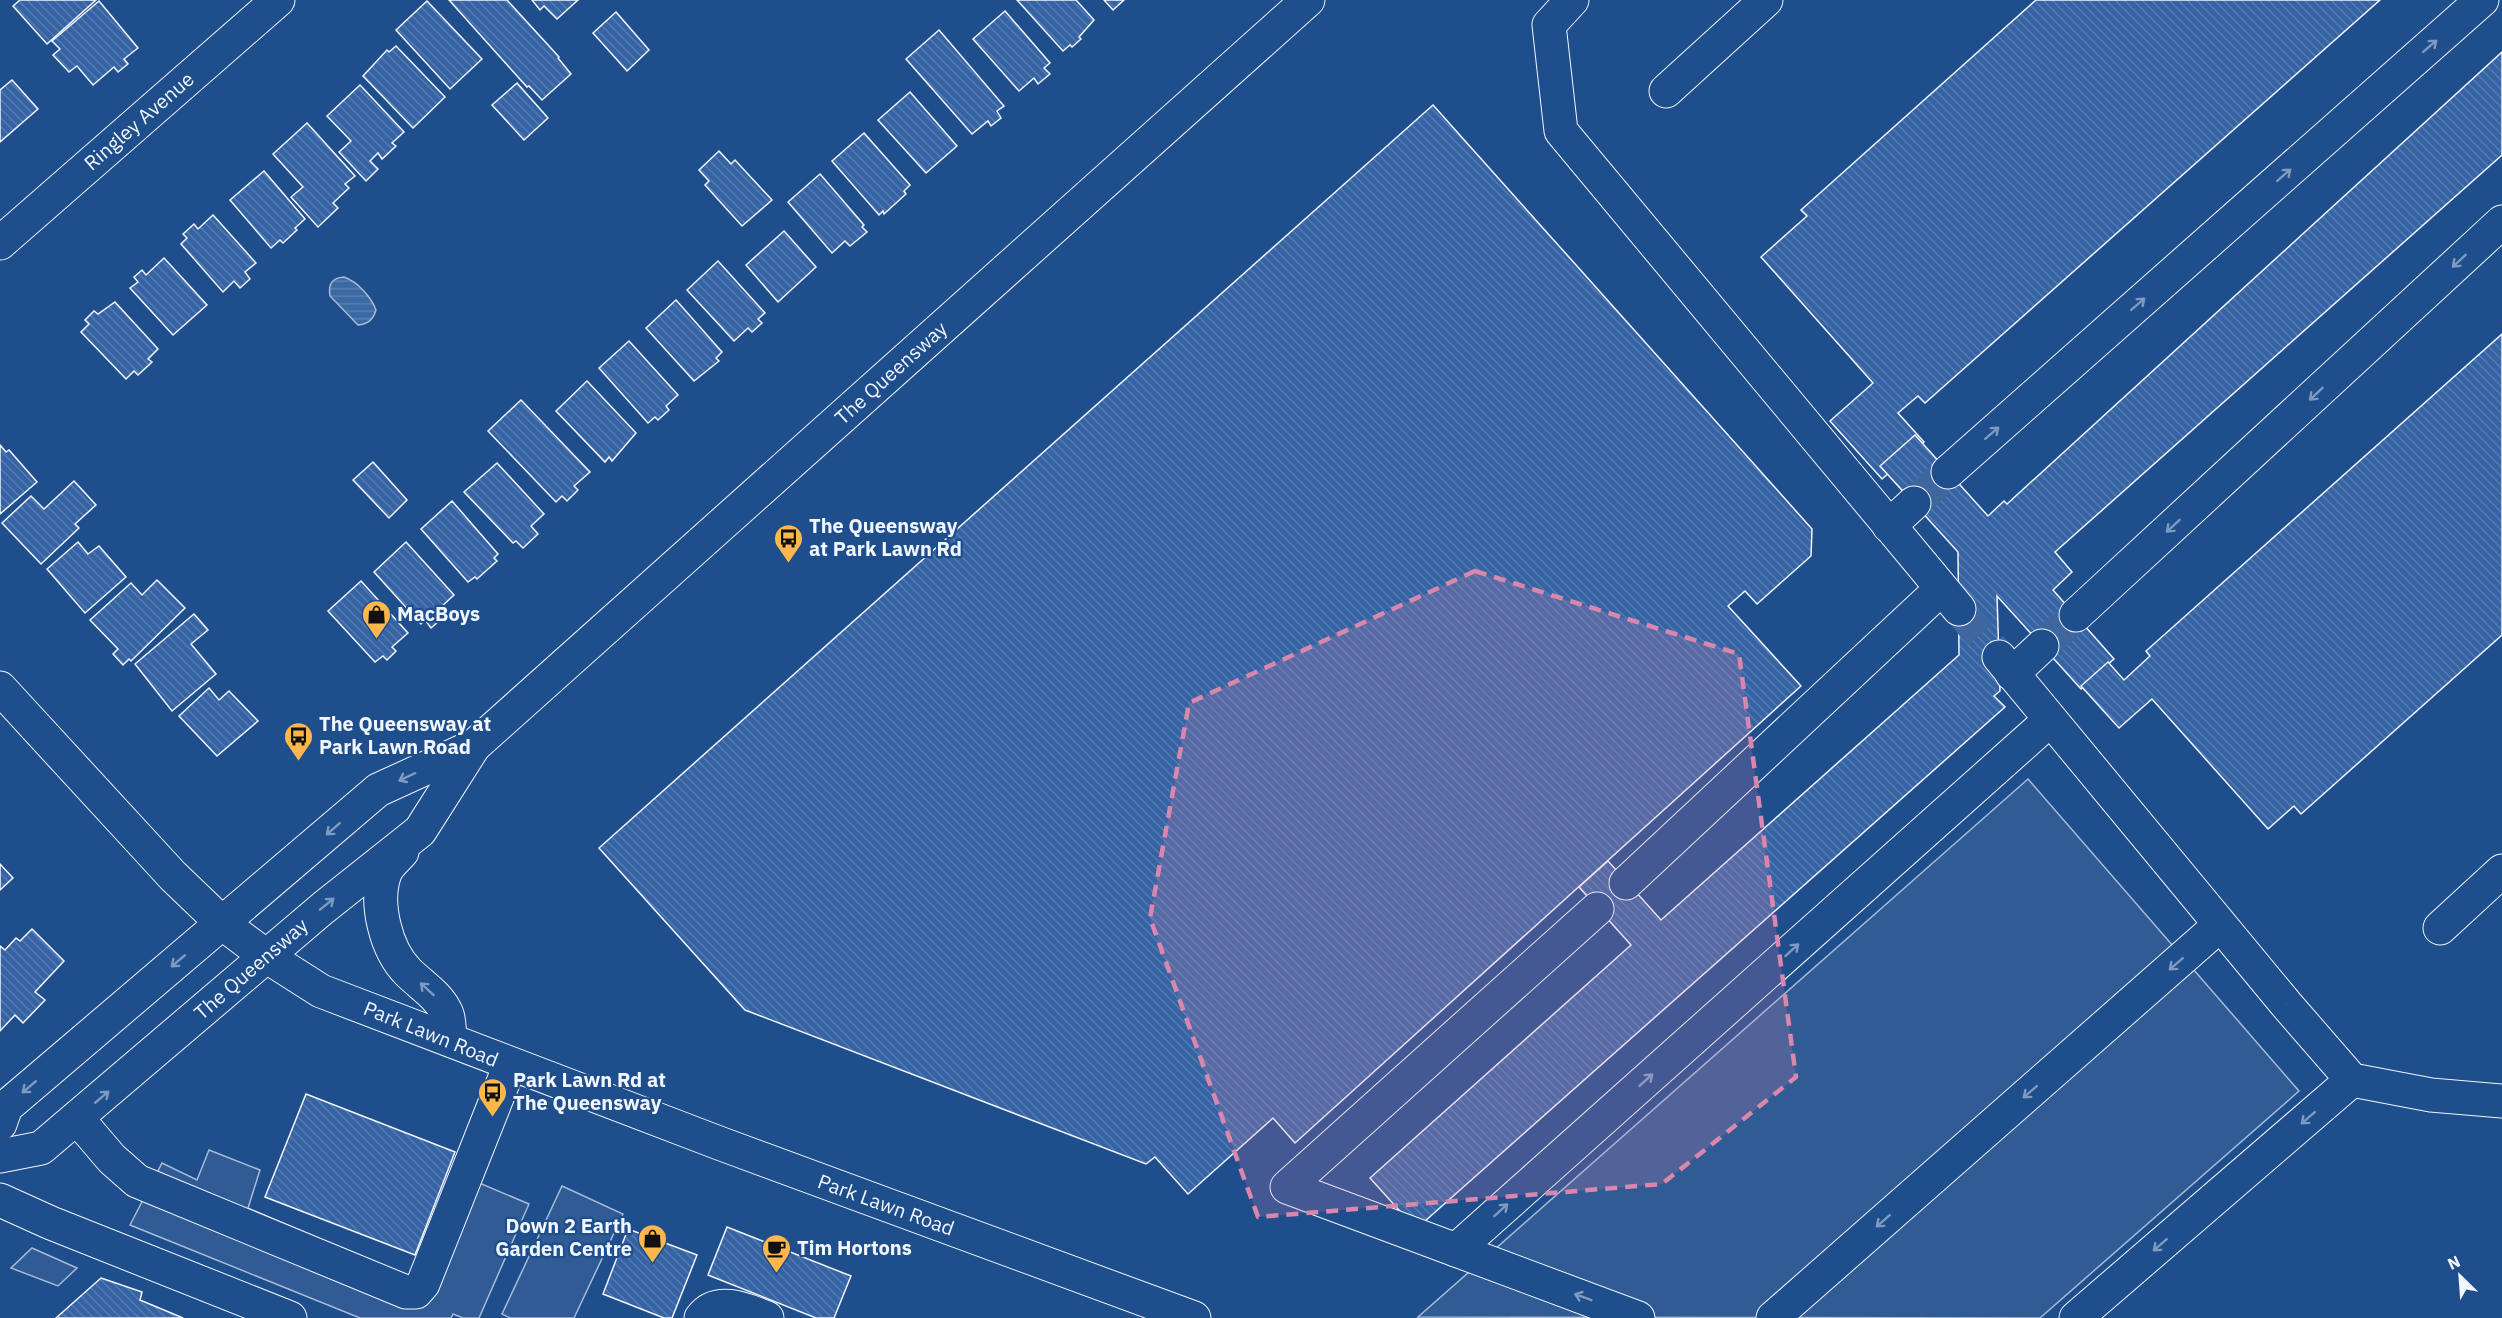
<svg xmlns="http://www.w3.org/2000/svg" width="2502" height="1318" font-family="'IBM Plex Sans',sans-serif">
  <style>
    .parking { fill: #305b95; stroke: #a8bbd7; stroke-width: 1.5 }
    .water { fill: url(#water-rules); stroke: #a8bbd7; stroke-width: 1.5 }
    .building { fill: url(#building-back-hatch); stroke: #f2f6ff; stroke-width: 1.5 }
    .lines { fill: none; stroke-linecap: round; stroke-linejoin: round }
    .minor-tunnel { stroke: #3f679d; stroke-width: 33; stroke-dasharray: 33 16; stroke-linecap: butt }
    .minor-casing { stroke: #f2f6ff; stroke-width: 35 }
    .major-casing { stroke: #f2f6ff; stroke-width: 35 }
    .minor { stroke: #1f4e8c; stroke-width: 33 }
    .major { stroke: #1f4e8c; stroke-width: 33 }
    .oneway { stroke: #7e9ac0 }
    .marked { fill: #da87ad; fill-opacity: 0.2; stroke: #da87ad; stroke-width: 4.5; stroke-dasharray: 12 8; stroke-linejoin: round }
    .labels { text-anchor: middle; stroke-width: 4.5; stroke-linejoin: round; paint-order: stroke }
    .street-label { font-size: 20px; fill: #f2f6ff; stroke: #1f4e8c }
    .poi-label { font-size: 20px; font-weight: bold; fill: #f2f6ff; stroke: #1f4e8c; text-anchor: start }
  </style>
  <defs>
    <pattern id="water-rules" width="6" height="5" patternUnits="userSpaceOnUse" patternTransform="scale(1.5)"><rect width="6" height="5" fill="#3b69a3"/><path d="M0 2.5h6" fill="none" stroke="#587fb1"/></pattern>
    <pattern id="building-back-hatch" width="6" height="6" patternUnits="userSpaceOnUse" patternTransform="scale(1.5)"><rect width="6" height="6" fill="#3563a3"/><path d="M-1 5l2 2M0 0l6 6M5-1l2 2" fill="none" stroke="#537ab1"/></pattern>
  </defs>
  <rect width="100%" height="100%" fill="#1f4e8c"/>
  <g class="parking">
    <polygon points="2028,779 2299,1091 2040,1318 1418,1317"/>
    <polygon points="209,1150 260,1170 248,1208 431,1287 477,1182 529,1204 479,1318 463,1318 453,1314 451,1318 360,1318 130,1225 162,1163 197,1180"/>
    <polygon points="562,1186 623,1214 574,1318 510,1318 502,1314"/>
    <polygon points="32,1248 77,1268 58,1286 11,1268"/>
  </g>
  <path class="water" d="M 344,277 C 358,282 371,297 376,310 C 373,320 368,324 358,325 L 330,296 C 328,284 332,278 344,277 Z"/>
  <g class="building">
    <polygon points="20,0 96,0 47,44 13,6"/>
    <polygon points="449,0 507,0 559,57 558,58 571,74 542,100 529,86 527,87"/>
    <polygon points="532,0 578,0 557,19 544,6 540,10"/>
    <polygon points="1017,0 1076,0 1094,20 1079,37 1081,39 1072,47 1070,45 1063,51"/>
    <polygon points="1104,0 1124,0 1113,10"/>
    <polygon points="2036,0 2380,0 1925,403 1918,396 1898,413 1924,442 1882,479 1830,421 1873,383 1761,257 1807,216 1801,210"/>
    <polygon points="99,1 138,48 124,59 128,64 118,72 114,67 93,85 77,66 69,72 53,55 60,49 52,41"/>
    <polygon points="427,1 482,59 450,89 396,30"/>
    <polygon points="1005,11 1050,63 1044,68 1050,74 1038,84 1034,78 1019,91 973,39"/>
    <polygon points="616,12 649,50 627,71 593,33"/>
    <polygon points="939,30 1004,106 997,111 1001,118 991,126 988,121 972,134 906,59"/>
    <polygon points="396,46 445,97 413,128 363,76 387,50 389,52"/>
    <polygon points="2502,52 2502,155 2055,552 2072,572 2053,590 2114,659 2081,689 1997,596 2000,691 1994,696 2005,707 1416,1229 1370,1178 1631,945 1579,887 1608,861 1661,920 1959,655 1958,552 1880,466 1915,435 1988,516 2004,501 2007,504"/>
    <polygon points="12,80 38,109 0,142 0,90"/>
    <polygon points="517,83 548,118 524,140 492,105"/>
    <polygon points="360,85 404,132 392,143 396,146 382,159 378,153 370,161 378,169 366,181 339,152 351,141 327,116"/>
    <polygon points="910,92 957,146 926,173 878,120"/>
    <polygon points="1433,105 1812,529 1811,556 1757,604 1745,591 1728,606 1801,686 1295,1143 1273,1118 1188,1194 1155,1157 1146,1164 745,1010 599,848"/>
    <polygon points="307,123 355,176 345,184 349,188 333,203 338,208 318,227 291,197 303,187 273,154"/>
    <polygon points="864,133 910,185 904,191 906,194 884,214 883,211 879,215 832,161"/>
    <polygon points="719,151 731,164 735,160 772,200 742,226 705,185 709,181 699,170"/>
    <polygon points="264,171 305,219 295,228 297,230 283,243 280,240 271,248 230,200"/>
    <polygon points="820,174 864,225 862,227 867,232 850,246 845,241 832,253 788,202"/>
    <polygon points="213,215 256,263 245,272 250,279 240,288 234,281 223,292 181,244 187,238 183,234 194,224 198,229"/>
    <polygon points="784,231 816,267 778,302 746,265"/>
    <polygon points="164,258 207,305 173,335 130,288 138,282 134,277 142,270 146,275"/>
    <polygon points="718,261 765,313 758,319 762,323 752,332 748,328 734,341 687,290"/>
    <polygon points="676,300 722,352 716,358 719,361 694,381 646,328"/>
    <polygon points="115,302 158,349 148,359 152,362 138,375 134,371 126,379 81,332 89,324 85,320 94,311 98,314"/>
    <polygon points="2502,334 2502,635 2301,814 2294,806 2268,829 2152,699 2119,728 2081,686 2108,662 2124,680 2150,656 2146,651"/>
    <polygon points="629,341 678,395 666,406 669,410 658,420 655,417 648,423 599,368"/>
    <polygon points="587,381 636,433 612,461 609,457 605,462 556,411"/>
    <polygon points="521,400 590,472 574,486 578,490 567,501 562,496 556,502 488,431"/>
    <polygon points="0,445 6,452 9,450 37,482 0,514"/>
    <polygon points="373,462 407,500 389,518 353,480"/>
    <polygon points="497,463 544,514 531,526 538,534 523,548 516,541 513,543 464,492"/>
    <polygon points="74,481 96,505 75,524 79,528 41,564 2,523 31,496 44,509"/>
    <polygon points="452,501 498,554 494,558 497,561 477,579 475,577 468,582 421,529"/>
    <polygon points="78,542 88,554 99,546 126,577 85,613 47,569"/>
    <polygon points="406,542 454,595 440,608 446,615 431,628 425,620 421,624 374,572"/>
    <polygon points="157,580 185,608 131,661 129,659 123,665 113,654 118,649 90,620 131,583 142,595"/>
    <polygon points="361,581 408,633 392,647 396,651 387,660 383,656 375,662 328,611"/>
    <polygon points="194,614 208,630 191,644 216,674 172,711 135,664"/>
    <polygon points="209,688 219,700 229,691 258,721 217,756 179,716"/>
    <polygon points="0,864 13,878 0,890"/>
    <polygon points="32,929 64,961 35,992 45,1000 23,1023 15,1015 0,1031 0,946 5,950 16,938 20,941"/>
    <polygon points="306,1094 455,1152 415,1255 265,1197"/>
    <polygon points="727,1227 851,1276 834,1318 816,1318 708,1275"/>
    <polygon points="628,1229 697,1255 672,1318 664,1318 603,1294"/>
    <polygon points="101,1278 142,1292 140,1300 183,1318 56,1318"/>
  </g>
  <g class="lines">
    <g class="minor-tunnel">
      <polyline points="1914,503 1948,472"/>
      <polyline points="1959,609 1999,657"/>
      <polyline points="2042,646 2076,615"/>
    </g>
    <defs>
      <g id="minor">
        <polyline points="1572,0 1549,25 1561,131 1959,609"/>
        <polyline points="1666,91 1766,0"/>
        <polyline points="0,243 278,0"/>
        <polyline points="1948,472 2482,0"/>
        <polyline points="1889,526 1914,503"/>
        <polyline points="2076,615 2502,222"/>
        <polyline points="1999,657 2286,1004 2352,1080 2431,1095 2502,1101"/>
        <polyline points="2012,674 2042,646"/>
        <polyline points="0,688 173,876 222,923"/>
        <polyline points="1626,883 1941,589"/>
        <polyline points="2440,928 2502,871"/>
        <polyline points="77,1118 112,1159 137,1181 406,1292 416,1292 423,1284 510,1065"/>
        <polyline points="0,1200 51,1223 290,1318"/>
        <polyline points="1456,1250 1287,1187 1597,909"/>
        <path d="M 701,1318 C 717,1296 747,1310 767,1318"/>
        <polyline points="1638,1318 1456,1250 2050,720"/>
        <polyline points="1773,1318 2220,925"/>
        <polyline points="2076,1318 2352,1080"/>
      </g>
      <g id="major">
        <path d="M 402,852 C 397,858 388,865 385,873 C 374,903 386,950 408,972 C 421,985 438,995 446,1012 C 450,1019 449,1031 450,1039"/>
        <polyline points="222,923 266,956 321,991 719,1143 1194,1318"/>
        <polyline points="0,1124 6,1107 378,790 474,746"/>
        <polyline points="0,1156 41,1148 323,908 420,831 474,746 1308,0"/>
      </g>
    </defs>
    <use href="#minor" class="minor-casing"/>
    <use href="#major" class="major-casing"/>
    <use href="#minor" class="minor"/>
    <use href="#major" class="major"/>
  </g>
  <defs><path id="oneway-shaft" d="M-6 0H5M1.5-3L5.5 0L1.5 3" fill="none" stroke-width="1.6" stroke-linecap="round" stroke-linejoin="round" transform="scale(1.5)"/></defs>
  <g class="oneway">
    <use href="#oneway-shaft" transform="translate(2430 46) rotate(-41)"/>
    <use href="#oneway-shaft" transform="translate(2284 175) rotate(-41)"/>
    <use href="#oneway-shaft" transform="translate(2459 261) rotate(137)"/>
    <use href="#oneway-shaft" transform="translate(2138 304) rotate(-41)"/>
    <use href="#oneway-shaft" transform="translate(2316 394) rotate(137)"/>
    <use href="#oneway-shaft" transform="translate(1992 433) rotate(-41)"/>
    <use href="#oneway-shaft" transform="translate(2173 526) rotate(137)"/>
    <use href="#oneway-shaft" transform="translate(407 777) rotate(155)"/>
    <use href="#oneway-shaft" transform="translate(333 829) rotate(139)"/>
    <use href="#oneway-shaft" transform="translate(327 904) rotate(-39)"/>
    <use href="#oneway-shaft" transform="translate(1792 950) rotate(-42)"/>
    <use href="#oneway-shaft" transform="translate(178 961) rotate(140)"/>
    <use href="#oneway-shaft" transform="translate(2176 964) rotate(139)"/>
    <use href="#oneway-shaft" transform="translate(427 989) rotate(-137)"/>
    <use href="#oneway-shaft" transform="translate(1646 1080) rotate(-42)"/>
    <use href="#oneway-shaft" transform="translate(29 1087) rotate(140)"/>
    <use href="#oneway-shaft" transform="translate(2030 1092) rotate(139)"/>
    <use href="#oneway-shaft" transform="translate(102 1097) rotate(-40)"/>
    <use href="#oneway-shaft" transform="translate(2308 1118) rotate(139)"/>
    <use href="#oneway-shaft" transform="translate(1501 1210) rotate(-42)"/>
    <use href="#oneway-shaft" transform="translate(1883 1221) rotate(139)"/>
    <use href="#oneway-shaft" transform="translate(2160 1245) rotate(139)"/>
    <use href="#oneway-shaft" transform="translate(1583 1297) rotate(-159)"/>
  </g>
  <path class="marked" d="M 1475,571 L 1739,654 L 1796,1077 L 1662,1184 L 1258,1217 L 1150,918 L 1189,703 Z"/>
  <defs>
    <symbol id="bus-pin" viewBox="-11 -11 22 30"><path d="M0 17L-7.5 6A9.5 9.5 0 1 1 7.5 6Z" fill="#ffb74d" stroke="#1f4e8c"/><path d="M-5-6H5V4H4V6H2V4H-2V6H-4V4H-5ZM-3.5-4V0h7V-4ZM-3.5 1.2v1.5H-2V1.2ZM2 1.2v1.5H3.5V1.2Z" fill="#111"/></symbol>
    <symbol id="shop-pin" viewBox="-11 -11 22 30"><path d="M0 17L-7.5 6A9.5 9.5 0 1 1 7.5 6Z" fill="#ffb74d" stroke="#1f4e8c"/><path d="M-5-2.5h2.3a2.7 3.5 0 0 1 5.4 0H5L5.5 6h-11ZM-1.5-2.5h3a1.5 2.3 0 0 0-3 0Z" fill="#111"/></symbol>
    <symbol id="cafe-pin" viewBox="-11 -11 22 30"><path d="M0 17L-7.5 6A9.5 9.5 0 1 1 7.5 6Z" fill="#ffb74d" stroke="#1f4e8c"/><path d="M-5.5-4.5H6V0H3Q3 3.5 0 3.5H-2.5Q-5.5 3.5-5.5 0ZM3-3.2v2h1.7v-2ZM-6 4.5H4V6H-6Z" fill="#111"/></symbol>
  </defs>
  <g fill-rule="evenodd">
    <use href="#bus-pin" x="772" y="522" width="33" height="45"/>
    <use href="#shop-pin" x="360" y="598" width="33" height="45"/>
    <use href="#bus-pin" x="282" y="720" width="33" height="45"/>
    <use href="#bus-pin" x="476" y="1076" width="33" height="45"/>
    <use href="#shop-pin" x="636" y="1222" width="33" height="45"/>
    <use href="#cafe-pin" x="760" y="1232" width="33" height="45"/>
  </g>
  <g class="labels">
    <g class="street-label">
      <text transform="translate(139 121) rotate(-41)" y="7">Ringley Avenue</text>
      <text transform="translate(891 373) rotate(-42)" y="7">The Queensway</text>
      <text transform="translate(251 969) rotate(-41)" y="7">The Queensway</text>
      <text transform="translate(431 1034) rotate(22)" y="7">Park Lawn Road</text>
      <text transform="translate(886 1205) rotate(20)" y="7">Park Lawn Road</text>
    </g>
    <g class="poi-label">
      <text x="809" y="533">The Queensway<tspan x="809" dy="23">at Park Lawn Rd</tspan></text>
      <text x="397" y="621">MacBoys</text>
      <text x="319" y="731">The Queensway at<tspan x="319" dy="23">Park Lawn Road</tspan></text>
      <text x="513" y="1087">Park Lawn Rd at<tspan x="513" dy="23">The Queensway</tspan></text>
      <text x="632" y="1233" text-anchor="end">Down 2 Earth<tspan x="632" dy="23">Garden Centre</tspan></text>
      <text x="797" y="1255">Tim Hortons</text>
    </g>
  </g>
  <g transform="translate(2460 1276) rotate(335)" stroke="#1f4e8c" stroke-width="4.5" paint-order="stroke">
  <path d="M0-4.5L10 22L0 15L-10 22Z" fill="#f2f6ff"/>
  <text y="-9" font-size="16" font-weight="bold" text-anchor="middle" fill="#f2f6ff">N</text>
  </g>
</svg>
